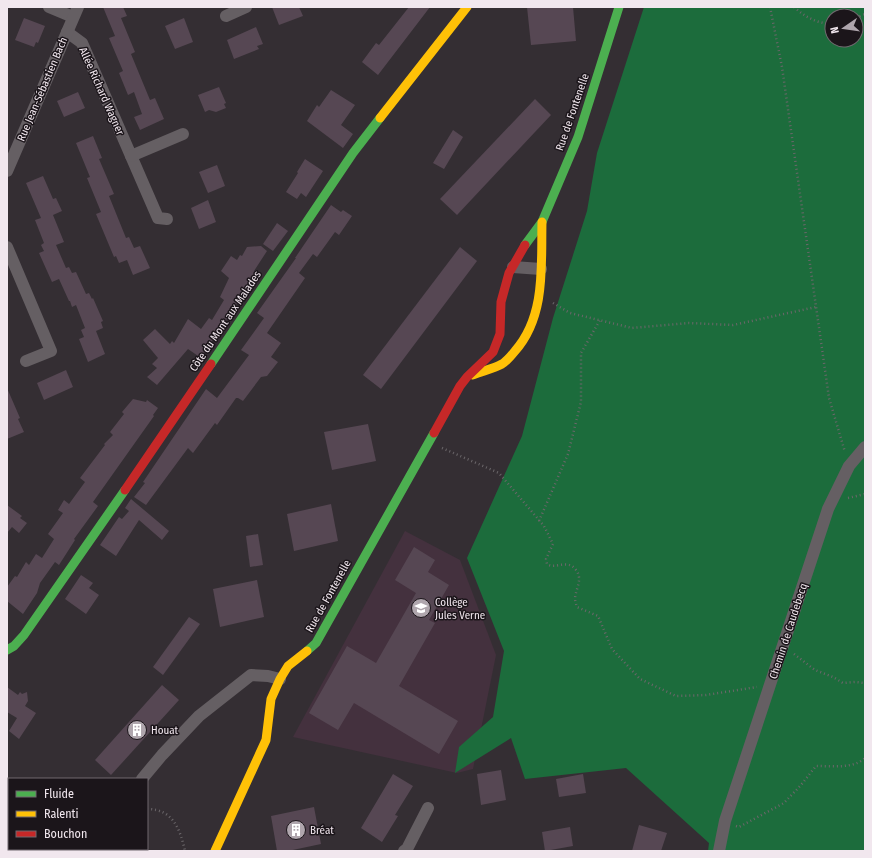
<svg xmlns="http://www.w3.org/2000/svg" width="872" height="858" font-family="'Fira Sans Condensed',sans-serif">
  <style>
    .built { fill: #44313e }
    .forest { fill: #1c6c3c; fill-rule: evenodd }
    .building { fill: #564753 }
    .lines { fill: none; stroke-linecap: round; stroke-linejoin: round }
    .path { stroke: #6b676a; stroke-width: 2.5; stroke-dasharray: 1 3; stroke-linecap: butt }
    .street { stroke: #655f63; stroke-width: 12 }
    .fast { stroke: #4caf50; stroke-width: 9 }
    .slow { stroke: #ffc107; stroke-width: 9 }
    .jam { stroke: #c62828; stroke-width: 9 }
    .labels { text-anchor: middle; stroke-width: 3; stroke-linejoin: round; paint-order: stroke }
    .street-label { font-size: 11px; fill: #f1e7ee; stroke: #1b151a }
    .poi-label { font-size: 11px; fill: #f1e7ee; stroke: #1b151a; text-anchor: start }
  </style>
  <rect width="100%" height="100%" fill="#342e33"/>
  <polygon class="built" points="405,531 460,560 496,655 473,769 457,773 293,737"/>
  <path class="forest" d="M 644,7 L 865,7 L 865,851 L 708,851 L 709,843 L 626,768 L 525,779 L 511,738 L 455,773 L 459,747 L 493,717 L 504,651 L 467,558 L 522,436 L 553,318 L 587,211 L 597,153 ZM 832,16 L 856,16 L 856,40 L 832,40 Z"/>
  <g class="building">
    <polygon points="103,7 123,7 127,16 121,18 135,52 131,54 150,100 155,98 164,119 140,130 134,117 142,114 134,92 128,95 119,73 123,71 109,38 115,36"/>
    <polygon points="272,7 299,7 303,16 279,25"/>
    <polygon points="409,7 430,7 378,75 362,62 376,43 379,45"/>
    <polygon points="527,7 573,7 576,41 531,45"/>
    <polygon points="24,18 45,26 38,43 36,42 34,47 15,40"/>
    <polygon points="184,18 193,42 175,49 165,26"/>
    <polygon points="256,27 263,44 257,46 259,49 234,59 227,40"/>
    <polygon points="219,87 226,103 224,104 226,108 216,112 209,110 205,112 198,95"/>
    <polygon points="331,90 355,105 341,125 353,134 343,148 307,121 317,105 319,107"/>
    <polygon points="78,92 85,108 64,117 57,101"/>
    <polygon points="535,99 551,115 457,215 440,199"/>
    <polygon points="453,130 463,137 444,169 433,163"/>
    <polygon points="93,136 102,158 99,159 114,194 109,196 126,238 129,237 134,248 140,246 150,268 133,275 127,260 119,263 116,256 114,257 96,214 101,212 87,178 90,177 76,143"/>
    <polygon points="305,159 323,171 306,197 301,193 297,199 286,192 298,173 297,172"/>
    <polygon points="217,165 225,186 208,193 199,172"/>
    <polygon points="43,176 53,199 56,198 62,211 53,215 64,242 56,245 66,268 69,267 72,273 76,272 86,294 89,293 92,299 93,298 103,321 101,322 103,328 96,331 105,354 88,362 79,339 84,337 81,330 85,328 76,305 72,307 70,301 69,301 59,279 52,282 39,253 44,251 41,245 44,243 35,220 41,218 26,183"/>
    <polygon points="208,200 216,222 199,229 191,208"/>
    <polygon points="331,205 341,212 343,210 352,216 339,235 335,232 317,257 313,254 299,273 305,278 267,333 281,343 271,357 278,362 267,376 261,377 243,401 238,398 236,398 217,425 215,423 193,453 188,448 146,505 134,497 145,483 143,482 206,389 217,398 249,355 241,350 264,318 257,313 296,258 295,258"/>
    <polygon points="277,223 288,231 273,251 263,244"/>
    <polygon points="261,246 267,251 254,271 257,273 201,358 188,349 157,385 147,377 157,368 152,364 158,358 143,340 155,329 170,344 172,341 174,343 188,319 201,329 209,318 212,320 224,300 220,297 229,278 221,271 231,256 237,260 240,255 242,256 247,247"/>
    <polygon points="460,247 477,261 381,389 363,375"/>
    <polygon points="66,370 73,387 44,400 37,383"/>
    <polygon points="7,388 20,418 18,419 24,432 7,439"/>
    <polygon points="133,399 146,402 147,400 158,408 153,415 154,416 93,502 98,506 74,539 75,540 59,565 55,562 40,583 37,593 23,614 7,601 7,587 15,576 17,577 26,562 29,565 36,554 42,558 54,539 48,534 63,513 58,510 64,500 69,504 85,482 80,478 105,445 104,444 113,435 110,432 124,414 122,412"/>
    <polygon points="368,424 376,461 332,470 324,432"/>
    <polygon points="131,499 169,531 162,540 139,520 116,556 100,545 119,517 122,519 129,511 125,508"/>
    <polygon points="331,504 338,541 294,551 287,514"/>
    <polygon points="7,505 22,516 20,518 27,523 19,533 12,527 7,533"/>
    <polygon points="258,534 263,565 250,567 246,536"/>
    <polygon points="414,547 435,560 428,572 449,585 429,620 435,623 399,686 458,721 439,754 354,703 338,730 309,713 347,646 376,663 416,593 395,580"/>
    <polygon points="81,575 93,583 89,588 99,595 86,614 65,599"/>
    <polygon points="257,580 264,617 220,627 213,589"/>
    <polygon points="189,617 200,624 163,675 153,667"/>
    <polygon points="162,685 179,700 111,775 95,760"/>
    <polygon points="7,687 18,695 20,692 22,694 27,692 28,701 25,706 36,713 19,739 9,731 17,718 7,712"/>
    <polygon points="501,770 506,800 481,805 477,774"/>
    <polygon points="393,774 413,786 395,815 398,816 382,842 361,828"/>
    <polygon points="583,774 586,793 559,797 556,779"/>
    <polygon points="314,807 321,844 288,851 277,851 271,816"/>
    <polygon points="639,825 667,833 661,851 632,851"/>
    <polygon points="570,827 573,846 545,851 542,832"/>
  </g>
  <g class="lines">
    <g class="path">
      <polyline points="770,7 782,67 829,398 845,452"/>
      <path d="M 794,7 C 805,17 816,23 832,24"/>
      <polyline points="856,18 865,14"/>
      <polyline points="553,303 570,313 632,328 689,323 733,325 816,307"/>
      <path d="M 442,448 L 499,473 L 544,526 L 553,544 L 546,559 L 547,564 C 556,570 567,558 576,570 C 583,579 576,588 575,598 C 575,601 576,604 577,607 L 598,616 L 612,649 L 640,679 L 676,696 L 706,695 L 757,687"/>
      <polyline points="848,498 865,494"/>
      <polyline points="539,521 568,454 581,402 581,353 600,320"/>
      <polyline points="794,654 815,670 833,677 843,683 855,682 865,683"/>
      <path d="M 147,809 C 173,809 180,829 185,851"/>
      <path d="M 736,826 L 739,827 L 784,803 L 801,785 L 816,766 C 832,766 853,769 865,758"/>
    </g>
    <g class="street">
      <polyline points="49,7 73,17"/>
      <polyline points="226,16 246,7"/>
      <polyline points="67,32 82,43 158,218 167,219"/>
      <polyline points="131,156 183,134"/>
      <polyline points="7,171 78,7"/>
      <polyline points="7,247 51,351 26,361"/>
      <polyline points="513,267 541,269"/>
      <polyline points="142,779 162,755 199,716 251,675 268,676 280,679"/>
      <polyline points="82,851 84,849"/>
      <polyline points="404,851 407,849 428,808"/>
      <polyline points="719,851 725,821 828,509 849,466 865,447"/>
    </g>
    <g class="fast">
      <polyline points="525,245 542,222 578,137 619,7"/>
      <polyline points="211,364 353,153 380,118"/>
      <polyline points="7,650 14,646 24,635 125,490"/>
      <polyline points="307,651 316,643 434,433"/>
    </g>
    <g class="slow">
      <polyline points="380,118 467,7"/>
      <path d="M 473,375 C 482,371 493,369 502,364 C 507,361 511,356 515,351 C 546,316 541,266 542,222"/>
      <polyline points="215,851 266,740 271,699 280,679 288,666 307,651"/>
    </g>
    <g class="jam">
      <polyline points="434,433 460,386 467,377 493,352 500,334 501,302 509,273 525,245"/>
      <polyline points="125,490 211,364"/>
    </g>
  </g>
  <defs>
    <symbol id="school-disc" viewBox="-11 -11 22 22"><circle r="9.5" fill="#afa6ad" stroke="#1b151a"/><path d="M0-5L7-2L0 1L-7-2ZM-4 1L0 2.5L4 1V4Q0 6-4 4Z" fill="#fff"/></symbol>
    <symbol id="building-disc" viewBox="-11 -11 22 22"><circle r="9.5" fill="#afa6ad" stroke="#1b151a"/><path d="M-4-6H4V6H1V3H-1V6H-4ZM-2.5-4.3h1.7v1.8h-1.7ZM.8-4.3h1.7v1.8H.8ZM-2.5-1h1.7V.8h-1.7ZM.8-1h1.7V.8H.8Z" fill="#fff"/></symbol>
  </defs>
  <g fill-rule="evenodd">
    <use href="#school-disc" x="410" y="597" width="22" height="22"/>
    <use href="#building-disc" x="126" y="719" width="22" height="22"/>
    <use href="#building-disc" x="285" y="819" width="22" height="22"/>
  </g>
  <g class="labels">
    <g class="street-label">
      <text transform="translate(42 89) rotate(-67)" y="4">Rue Jean-Sébastien Bach</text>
      <text transform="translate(102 91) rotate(66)" y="4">Allée Richard Wagner</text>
      <text transform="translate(572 112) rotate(-71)" y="4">Rue de Fontenelle</text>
      <text transform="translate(225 321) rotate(-56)" y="4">Côte du Mont aux Malades</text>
      <text transform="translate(328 596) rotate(-61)" y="4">Rue de Fontenelle</text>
      <text transform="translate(788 631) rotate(-72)" y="4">Chemin de Caudebecq</text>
    </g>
    <g class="poi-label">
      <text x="435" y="606">Collège<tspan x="435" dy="13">Jules Verne</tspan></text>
      <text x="151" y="734">Houat</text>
      <text x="310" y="834">Bréat</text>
    </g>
  </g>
  <rect width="872" height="858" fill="none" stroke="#f1e7ee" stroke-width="16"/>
  <rect x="8" y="778" width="140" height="72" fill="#1b151a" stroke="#71696f"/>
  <rect x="16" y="791" width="20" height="6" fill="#4caf50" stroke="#71696f"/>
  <text x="44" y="798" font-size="12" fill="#f1e7ee">Fluide</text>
  <rect x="16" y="811" width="20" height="6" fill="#ffc107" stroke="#71696f"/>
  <text x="44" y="818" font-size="12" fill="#f1e7ee">Ralenti</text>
  <rect x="16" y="831" width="20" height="6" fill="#c62828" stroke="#71696f"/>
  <text x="44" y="838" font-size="12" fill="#f1e7ee">Bouchon</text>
  <g transform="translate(844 28) rotate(257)"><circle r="19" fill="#1b151a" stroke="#71696f"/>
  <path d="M0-3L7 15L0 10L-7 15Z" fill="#afa6ad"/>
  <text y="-6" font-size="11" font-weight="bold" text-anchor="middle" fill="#f1e7ee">N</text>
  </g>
</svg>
